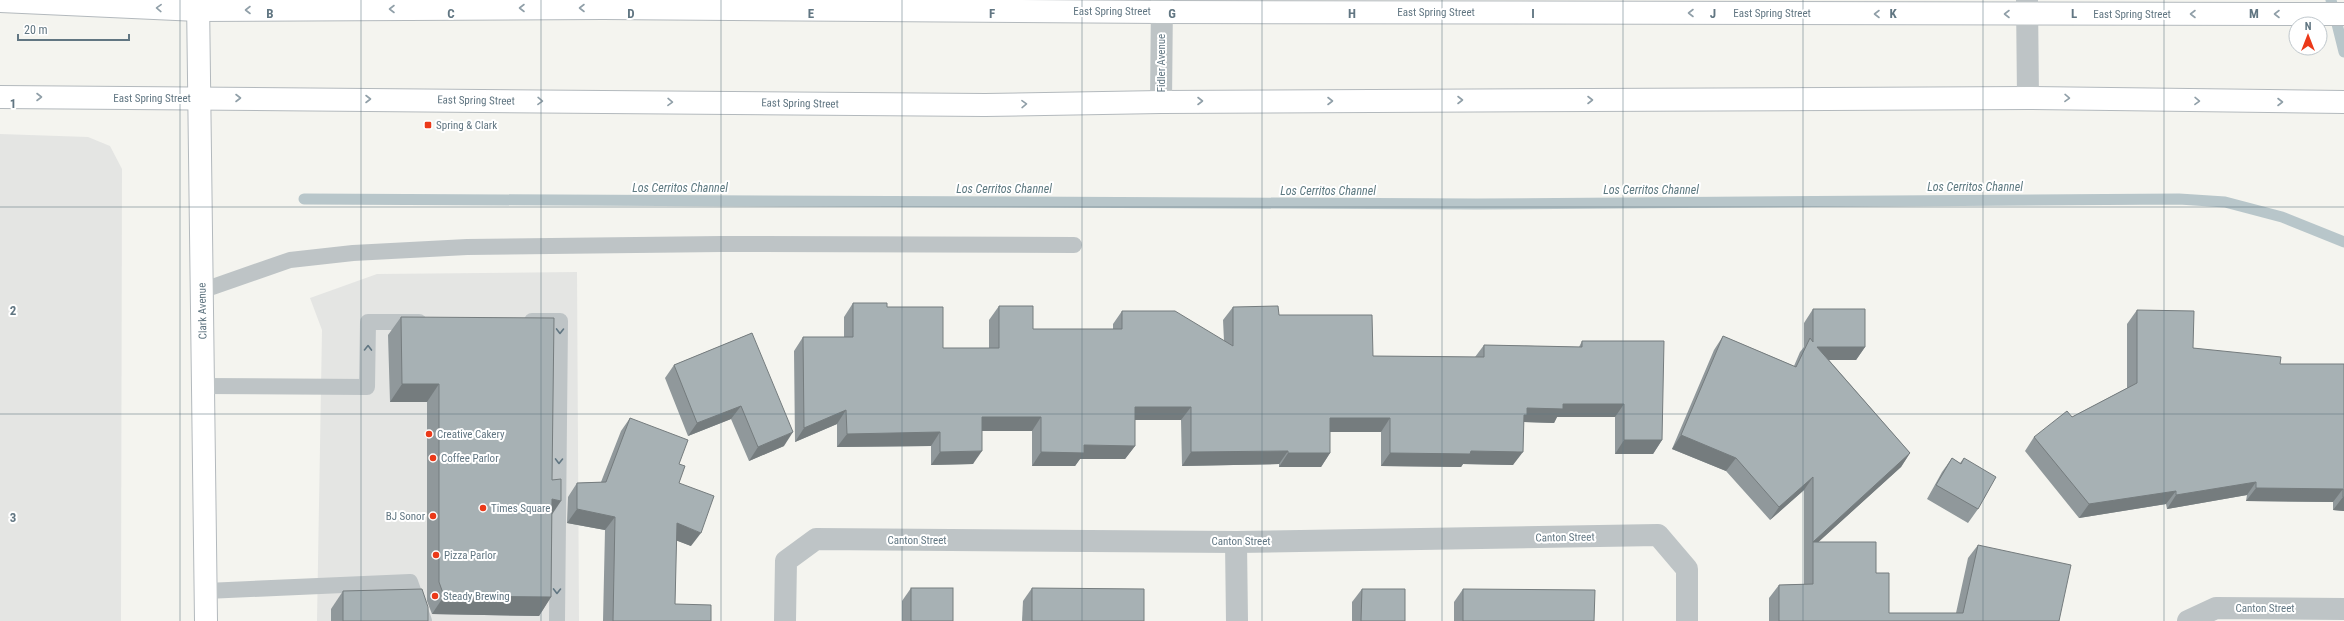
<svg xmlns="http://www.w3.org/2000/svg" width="2344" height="621" font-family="'Roboto Condensed',sans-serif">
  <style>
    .built { fill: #e4e5e3 }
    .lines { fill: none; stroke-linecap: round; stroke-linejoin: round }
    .stream { stroke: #b8c6ca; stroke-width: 11 }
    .secondary-casing { stroke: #b3b9bd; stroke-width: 24 }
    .service { stroke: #bec4c6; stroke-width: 16 }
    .minor { stroke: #bec4c6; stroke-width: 22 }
    .secondary { stroke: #fff; stroke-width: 22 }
    .wall { fill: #90989b }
    .shaded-wall { fill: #757c7e }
    .building { fill: #a7b1b4; stroke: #757c7e }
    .oneway { stroke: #909fa8 }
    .oneway2 { stroke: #617682 }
    .grid { fill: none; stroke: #617682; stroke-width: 1; stroke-opacity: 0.55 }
    .poi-dot { fill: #eb3919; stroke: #fff; stroke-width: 1.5 }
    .labels { text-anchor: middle; stroke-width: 4; stroke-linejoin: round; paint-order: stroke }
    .street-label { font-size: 11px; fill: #617682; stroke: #fff }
    .poi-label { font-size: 11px; fill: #617682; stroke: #fff; text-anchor: start }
    .water-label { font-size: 12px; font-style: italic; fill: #5d7980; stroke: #fff }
    .grid-label { font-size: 13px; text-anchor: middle; font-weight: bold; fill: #617682; stroke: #fff; stroke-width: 4; stroke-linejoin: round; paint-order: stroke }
  </style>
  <rect width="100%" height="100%" fill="#f4f4ef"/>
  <g class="built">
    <polygon points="0,134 88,137 110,146 122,169 121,621 0,621"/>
    <polygon points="577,272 579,621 317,621 322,330 310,298 377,274"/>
  </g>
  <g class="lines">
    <g class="stream">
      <polyline points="2331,0 2344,52"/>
      <polyline points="304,199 1477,204 2179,199 2225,202 2282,217 2344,242"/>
    </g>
    <defs>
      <g id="secondary">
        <polyline points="198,0 206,621"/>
        <polyline points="0,1 198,10 603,8 1161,12 2344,14"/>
        <polyline points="0,97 985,105 1161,102 2028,98 2344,102"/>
      </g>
    </defs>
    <use href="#secondary" class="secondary-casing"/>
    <g class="service">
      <polyline points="201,291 290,260 353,253 467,247 721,244 1074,245"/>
      <polyline points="532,321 560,321 557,621"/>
      <polyline points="202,386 367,387 368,322 419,322"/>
      <polyline points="206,591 410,582 424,621"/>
    </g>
    <g class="minor">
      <polyline points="2027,0 2028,98"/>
      <polyline points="1161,102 1162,0"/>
      <polyline points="1236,542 1237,621"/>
      <polyline points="785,621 786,561 816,539 1236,542 1658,535 1687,569 1687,621"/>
      <polyline points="2188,621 2216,608 2344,609"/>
    </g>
    <use href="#secondary" class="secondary"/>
  </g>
  <g class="wall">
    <polygon points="853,303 887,307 943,348 989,348 989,320 999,306 1033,329 1113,329 1113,324 1122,311 1224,341 1223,320 1233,307 1279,315 1373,356 1475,357 1484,345 1579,347 1582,341 1662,440 1653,454 1615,454 1615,417 1557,417 1554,423 1524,422 1513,465 1463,464 1461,467 1381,466 1381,432 1330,432 1330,453 1321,467 1279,467 1279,464 1182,466 1181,420 1135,420 1135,446 1125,459 1080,459 1075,466 1032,466 1032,431 982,431 973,464 931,465 931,446 837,447 837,424 795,442 794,351 803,337 844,337 844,317"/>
    <polygon points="1813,309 1865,347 1856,360 1829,360 1910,453 1901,467 1818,542 1876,573 1889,613 1956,613 1968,558 1978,545 2059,621 1769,621 1769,598 1779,585 1804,584 1804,555 1804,556 1804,490 1770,520 1726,471 1672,449 1714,350 1723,336 1794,366 1800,352 1804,347 1804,323"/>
    <polygon points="2137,310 2193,348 2280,364 2344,364 2344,511 2333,510 2333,502 2246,501 2247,495 2167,509 2166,504 2079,518 2025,451 2034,437 2072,417 2127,388 2127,324"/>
    <polygon points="401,317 552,514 551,597 539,616 432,614 427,601 427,402 390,402 388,335"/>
    <polygon points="752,333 784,446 749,461 731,419 688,436 665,378 674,365"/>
    <polygon points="630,418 679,464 679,483 691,546 676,540 675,604 711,621 603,621 605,530 567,523 568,497 577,483 601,482 621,431"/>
    <polygon points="1952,458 1960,463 1964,458 1978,509 1968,523 1927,499 1942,472"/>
    <polygon points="911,588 953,621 902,621 902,601"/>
    <polygon points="1032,588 1144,621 1022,621 1023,601"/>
    <polygon points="1362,589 1405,621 1352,621 1352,602"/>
    <polygon points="1463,589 1594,621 1454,621 1454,602"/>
    <polygon points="343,591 428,621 331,621 331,609"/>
  </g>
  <g class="shaded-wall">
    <polygon points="1817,347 1865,347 1856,360 1808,360"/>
    <polygon points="402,384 439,384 427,402 390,402"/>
    <polygon points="1563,404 1624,404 1615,417 1557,417 1554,423 1523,422 1514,429 1527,408"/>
    <polygon points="741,406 731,419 688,436 697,423"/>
    <polygon points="1135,407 1191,407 1181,420 1126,420"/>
    <polygon points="846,410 837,424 795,442 804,428"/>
    <polygon points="982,417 1041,417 1032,431 973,431"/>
    <polygon points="1330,418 1390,418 1381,432 1320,432"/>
    <polygon points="793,432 784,446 749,461 758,447"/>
    <polygon points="940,432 931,446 837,447 847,434"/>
    <polygon points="1681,435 1736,458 1726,471 1672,449"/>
    <polygon points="1624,440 1662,440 1653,454 1615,454"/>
    <polygon points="1084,445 1135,446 1125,459 1080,459 1075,466 1032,466 1041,452"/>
    <polygon points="982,451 973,464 931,465 940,452"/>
    <polygon points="1288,451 1279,464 1182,466 1191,452"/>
    <polygon points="1471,451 1523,452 1513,465 1463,464 1461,467 1381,466 1390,453"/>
    <polygon points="1288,453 1330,453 1321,467 1279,467"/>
    <polygon points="1910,453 1901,467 1813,547 1813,542 1804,556 1813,542"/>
    <polygon points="1813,477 1804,490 1770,520 1779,507"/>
    <polygon points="2256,482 2247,495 2167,509 2176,495"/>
    <polygon points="2256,488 2343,489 2333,502 2246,501"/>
    <polygon points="2176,491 2166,504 2079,518 2089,504"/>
    <polygon points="2343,497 2344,497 2344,511 2333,510"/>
    <polygon points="552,499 561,501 549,519"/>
    <polygon points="577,509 615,517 605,530 567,523"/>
    <polygon points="677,523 701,533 691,546 667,537"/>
    <polygon points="444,596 551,597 539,616 432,614"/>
  </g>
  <g class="building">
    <polygon points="853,303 887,303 887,307 943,307 943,348 999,348 999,306 1033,306 1033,329 1122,329 1122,311 1175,311 1233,346 1233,307 1278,306 1279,315 1372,315 1373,356 1484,357 1484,345 1582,347 1582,341 1664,341 1662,440 1624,440 1624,404 1563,404 1563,409 1527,408 1527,415 1524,415 1523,452 1471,451 1470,454 1390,453 1390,418 1330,418 1330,453 1288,453 1288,451 1191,452 1191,407 1135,407 1135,446 1084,445 1084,453 1041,452 1041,417 982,417 982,451 940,452 940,432 847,434 846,410 804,428 803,337 853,337"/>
    <polygon points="1813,309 1865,309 1865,347 1817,347 1910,453 1813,542 1813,477 1779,507 1736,458 1681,435 1723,336 1796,367 1810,338 1813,342"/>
    <polygon points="2137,310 2194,311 2193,348 2281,357 2280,364 2344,364 2344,497 2343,497 2343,489 2256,488 2256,482 2176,495 2176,491 2089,504 2034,437 2067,411 2072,417 2137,383"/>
    <polygon points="401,317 554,318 552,480 561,479 561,501 552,499 551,597 444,596 439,582 439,384 402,384"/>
    <polygon points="752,333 793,432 758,447 741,406 697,423 674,365"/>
    <polygon points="630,418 688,440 679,464 685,466 679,483 714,496 701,533 677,523 675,604 711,605 711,621 613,621 615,517 577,509 577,483 606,482"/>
    <polygon points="1952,458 1961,464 1964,458 1996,477 1978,509 1936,485"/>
    <polygon points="1813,542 1876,542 1876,573 1889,573 1889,613 1963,613 1978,545 2071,565 2059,621 1779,621 1779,585 1813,584"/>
    <rect x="911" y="588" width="42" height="33"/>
    <polygon points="1032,588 1144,589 1144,621 1032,621"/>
    <polygon points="422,589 428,607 428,621 343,621 343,591"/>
    <polygon points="1362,589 1405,589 1405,621 1361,621"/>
    <polygon points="1463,589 1595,590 1594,621 1463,621"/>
  </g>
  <defs><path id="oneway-chevron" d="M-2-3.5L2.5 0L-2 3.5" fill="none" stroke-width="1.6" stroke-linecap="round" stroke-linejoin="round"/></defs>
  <g class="oneway">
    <use href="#oneway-chevron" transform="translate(159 8) rotate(-178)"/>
    <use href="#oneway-chevron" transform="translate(522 8) rotate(180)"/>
    <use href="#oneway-chevron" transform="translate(582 8) rotate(180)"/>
    <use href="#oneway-chevron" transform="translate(392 9) rotate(180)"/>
    <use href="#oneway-chevron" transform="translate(248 10) rotate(180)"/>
    <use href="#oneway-chevron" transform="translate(1691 13) rotate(-180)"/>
    <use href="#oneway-chevron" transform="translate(1877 14) rotate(-180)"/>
    <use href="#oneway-chevron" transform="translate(2007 14) rotate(-180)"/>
    <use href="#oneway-chevron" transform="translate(2193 14) rotate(180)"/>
    <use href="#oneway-chevron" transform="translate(2277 14) rotate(-180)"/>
    <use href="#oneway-chevron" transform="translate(39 97)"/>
    <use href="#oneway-chevron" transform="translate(238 98)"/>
    <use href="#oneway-chevron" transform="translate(2067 98) rotate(1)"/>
    <use href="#oneway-chevron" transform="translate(368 99)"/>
    <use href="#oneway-chevron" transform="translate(1460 100)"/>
    <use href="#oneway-chevron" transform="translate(1590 100)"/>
    <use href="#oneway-chevron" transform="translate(540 101) rotate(1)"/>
    <use href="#oneway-chevron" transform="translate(1200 101)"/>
    <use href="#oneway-chevron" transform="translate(1330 101)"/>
    <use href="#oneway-chevron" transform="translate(2197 101) rotate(1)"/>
    <use href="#oneway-chevron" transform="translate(670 102) rotate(1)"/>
    <use href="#oneway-chevron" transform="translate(2280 102)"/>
    <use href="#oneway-chevron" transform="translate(1024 104) rotate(-1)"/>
  </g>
  <g class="oneway2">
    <use href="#oneway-chevron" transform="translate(560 331) rotate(91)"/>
    <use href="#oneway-chevron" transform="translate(368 348) rotate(-89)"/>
    <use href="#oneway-chevron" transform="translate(559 461) rotate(91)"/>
    <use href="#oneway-chevron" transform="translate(557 591) rotate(91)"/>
  </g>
  <path class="grid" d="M 180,0 L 180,621M 361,0 L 361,621M 541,0 L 541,621M 721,0 L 721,621M 902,0 L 902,621M 1082,0 L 1082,621M 1262,0 L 1262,621M 1442,0 L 1442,621M 1623,0 L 1623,621M 1803,0 L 1803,621M 1983,0 L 1983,621M 2164,0 L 2164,621M 0,207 L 2344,207M 0,414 L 2344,414"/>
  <g class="poi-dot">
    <rect x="424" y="121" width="8" height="8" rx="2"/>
    <circle cx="429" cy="434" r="4"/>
    <circle cx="433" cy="458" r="4"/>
    <circle cx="483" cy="508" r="4"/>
    <circle cx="433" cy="516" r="4"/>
    <circle cx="436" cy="555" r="4"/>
    <circle cx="435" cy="596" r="4"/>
  </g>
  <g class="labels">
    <g class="street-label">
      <text x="1112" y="15">East Spring Street</text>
      <text x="1436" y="16">East Spring Street</text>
      <text x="1772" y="17">East Spring Street</text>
      <text x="2132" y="18">East Spring Street</text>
      <text transform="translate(1161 63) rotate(-90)" y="4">Fidler Avenue</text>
      <text x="152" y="102">East Spring Street</text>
      <text transform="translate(476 100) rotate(1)" y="4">East Spring Street</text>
      <text transform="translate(800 103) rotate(1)" y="4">East Spring Street</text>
      <text transform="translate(202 311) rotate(-91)" y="4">Clark Avenue</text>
      <text transform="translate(1565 537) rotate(-1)" y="4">Canton Street</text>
      <text x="917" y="544">Canton Street</text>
      <text x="1241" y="545">Canton Street</text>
      <text x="2265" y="612">Canton Street</text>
    </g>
    <g class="poi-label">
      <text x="436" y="129">Spring &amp; Clark</text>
      <text x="437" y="438">Creative Cakery</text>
      <text x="441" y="462">Coffee Parlor</text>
      <text x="491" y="512">Times Square</text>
      <text x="425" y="520" text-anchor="end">BJ Sonor</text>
      <text x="444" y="559">Pizza Parlor</text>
      <text x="443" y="600">Steady Brewing</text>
    </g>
    <g class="water-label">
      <text x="1975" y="191">Los Cerritos Channel</text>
      <text x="680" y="192">Los Cerritos Channel</text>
      <text x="1004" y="193">Los Cerritos Channel</text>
      <text x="1651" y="194">Los Cerritos Channel</text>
      <text x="1328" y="195">Los Cerritos Channel</text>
    </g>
  </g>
  <g class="grid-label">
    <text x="270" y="18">B</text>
    <text x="451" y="18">C</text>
    <text x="631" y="18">D</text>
    <text x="811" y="18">E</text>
    <text x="992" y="18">F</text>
    <text x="1172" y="18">G</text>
    <text x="1352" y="18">H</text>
    <text x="1533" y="18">I</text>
    <text x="1713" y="18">J</text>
    <text x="1893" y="18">K</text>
    <text x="2074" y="18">L</text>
    <text x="2254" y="18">M</text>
    <text x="13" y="108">1</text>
    <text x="13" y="315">2</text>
    <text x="13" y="522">3</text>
  </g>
  <g transform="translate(2308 36)"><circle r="19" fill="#ffffff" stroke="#c0c8cd"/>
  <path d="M0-3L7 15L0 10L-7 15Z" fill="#eb3919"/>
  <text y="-6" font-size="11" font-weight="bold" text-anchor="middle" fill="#617682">N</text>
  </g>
  <path d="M18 34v6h111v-6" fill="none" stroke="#617682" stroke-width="2"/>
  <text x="24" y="34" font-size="12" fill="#617682" stroke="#ffffff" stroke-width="3" paint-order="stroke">20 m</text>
</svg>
